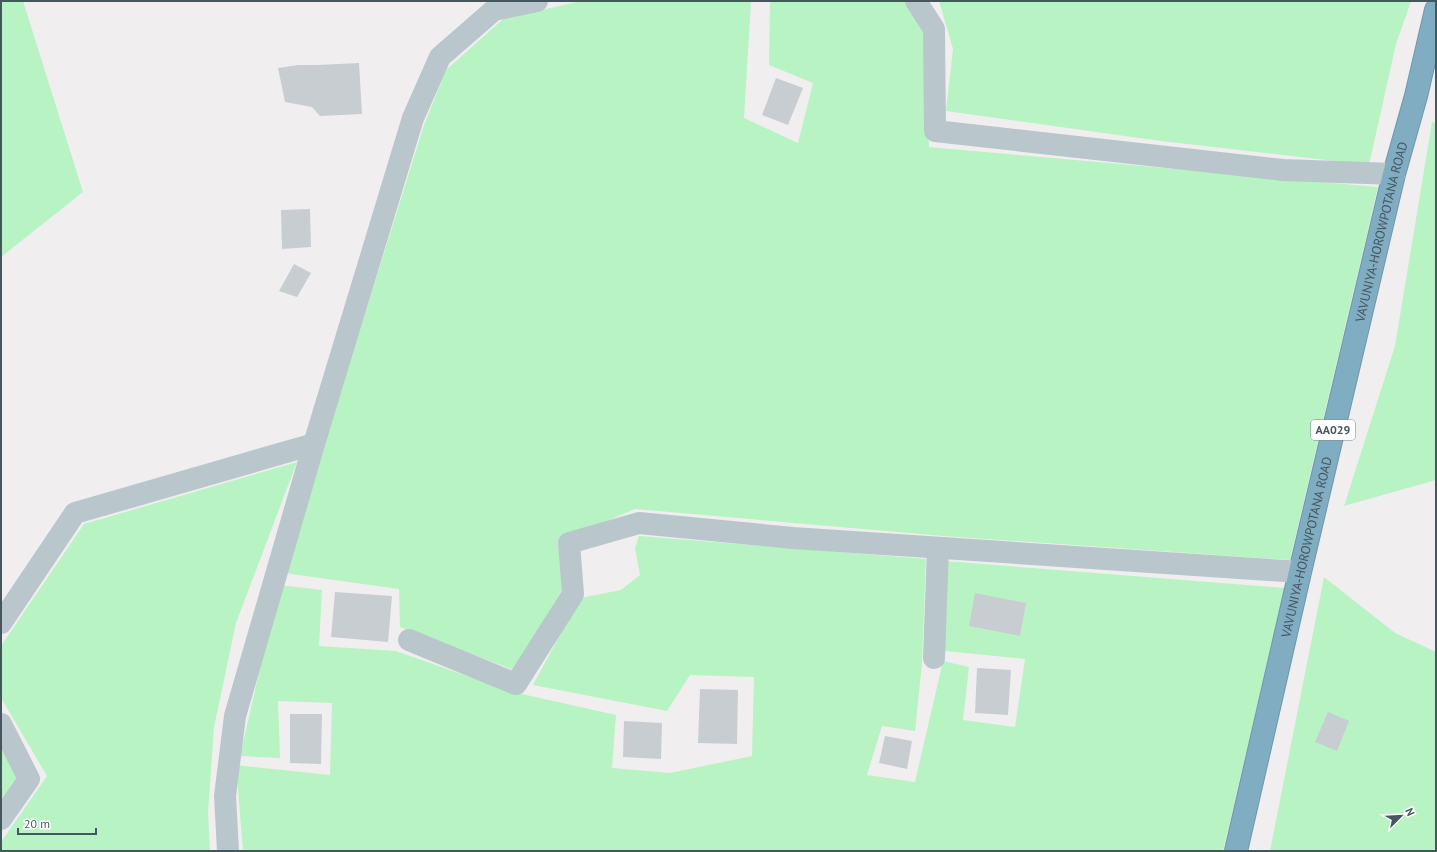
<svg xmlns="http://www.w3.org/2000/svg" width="1437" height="852" font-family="'PT Sans',sans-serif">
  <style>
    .green { fill: #b8f3c4 }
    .building { fill: #c8cdd2 }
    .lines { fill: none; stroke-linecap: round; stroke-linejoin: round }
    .highway-casing { stroke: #6c98ae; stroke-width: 24 }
    .street { stroke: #b9c7cd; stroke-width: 22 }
    .highway { stroke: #81adc3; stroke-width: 22 }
    .labels { text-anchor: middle; stroke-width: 3; stroke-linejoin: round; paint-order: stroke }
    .shield { fill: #fff; stroke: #7d898e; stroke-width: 1 }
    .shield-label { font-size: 12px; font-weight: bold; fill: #45575e }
    .street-label { font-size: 13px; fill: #45575e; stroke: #fff }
  </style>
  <rect width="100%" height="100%" fill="#f1eeef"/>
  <g class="green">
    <polygon points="1,1 23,1 83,192 1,257"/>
    <polygon points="581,1 751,1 744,118 798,143 813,83 769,65 770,1 904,1 925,35 929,147 1378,187 1290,560 943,536 635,509 558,542 562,590 514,670 400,627 399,589 284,573 424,125 446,70 503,19"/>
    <polygon points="939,1 1411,1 1396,44 1369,165 1161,141 946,111 953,49"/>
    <polygon points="1432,122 1436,123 1436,480 1344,506 1395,346"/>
    <polygon points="297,462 236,623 214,727 208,812 210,851 1,851 1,842 47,776 1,698 1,646 84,524"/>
    <polygon points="639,536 926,559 922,663 915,731 882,726 867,775 915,782 943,661 969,667 963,720 1015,727 1025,659 945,651 945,561 1285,588 1223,851 243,851 236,765 330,775 332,703 278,701 280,758 240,756 279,585 322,590 319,646 396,651 513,692 616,715 612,768 670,773 752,756 754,677 690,675 667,711 533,685 580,598 621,590 640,575 635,548"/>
    <polygon points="1324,577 1395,633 1436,652 1436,851 1270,851"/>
    <polygon points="1,749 17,777 1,799"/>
  </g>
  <g class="building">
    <polygon points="359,63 362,114 320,116 312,107 285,102 278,68 298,65 317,65"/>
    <polygon points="776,78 803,88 788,125 762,115"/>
    <polygon points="310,209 311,247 282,249 281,210"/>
    <polygon points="294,264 311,273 297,297 279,291"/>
    <polygon points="335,592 392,596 388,642 331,637"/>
    <polygon points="975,593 1026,603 1020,636 969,626"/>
    <polygon points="977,668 1011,670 1008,715 975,713"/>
    <polygon points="700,689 738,690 737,744 698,743"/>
    <polygon points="1328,712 1349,721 1337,751 1315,742"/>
    <polygon points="290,714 322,714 321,764 290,763"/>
    <polygon points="624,721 662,723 661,759 623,757"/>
    <polygon points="885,736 912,741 907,769 879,763"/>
  </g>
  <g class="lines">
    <defs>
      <g id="highway">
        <path id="s1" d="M 1236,851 L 1300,572 L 1394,174 L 1416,96 L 1436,10"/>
      </g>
    </defs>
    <use href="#highway" class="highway-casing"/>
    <g class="street">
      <polyline points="916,1 934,29 935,131 1283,170 1394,174"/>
      <polyline points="1,623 75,513 314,444"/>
      <polyline points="409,640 516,684 573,594 569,543 639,523 793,538 1300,572"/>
      <polyline points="934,658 938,548"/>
      <polyline points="1,724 29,779 1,819"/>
      <polyline points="228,851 225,796 235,716 314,444 413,118 440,57 494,10 537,1"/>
    </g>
    <use href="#highway" class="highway"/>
  </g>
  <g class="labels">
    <rect class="shield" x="1311" y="420" width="44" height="20" rx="3"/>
    <g class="shield-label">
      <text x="1333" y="434">AA029</text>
    </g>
    <g class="street-label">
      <text dy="5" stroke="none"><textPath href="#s1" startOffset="636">VAVUNIYA-HOROWPOTANA ROAD</textPath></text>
      <text dy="5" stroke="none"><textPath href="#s1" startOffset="312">VAVUNIYA-HOROWPOTANA ROAD</textPath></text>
    </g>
  </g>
  <rect width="1437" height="852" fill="none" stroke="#45575e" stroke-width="4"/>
  <g transform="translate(1401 816) rotate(66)" stroke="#ffffff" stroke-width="3" paint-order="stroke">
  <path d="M0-3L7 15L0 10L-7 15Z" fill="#45575e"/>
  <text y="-6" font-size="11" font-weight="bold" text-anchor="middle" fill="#45575e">N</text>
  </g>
  <path d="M18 828v6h78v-6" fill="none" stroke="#45575e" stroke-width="2"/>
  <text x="24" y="828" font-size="12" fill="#45575e" stroke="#ffffff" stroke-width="3" paint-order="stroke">20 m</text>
</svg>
